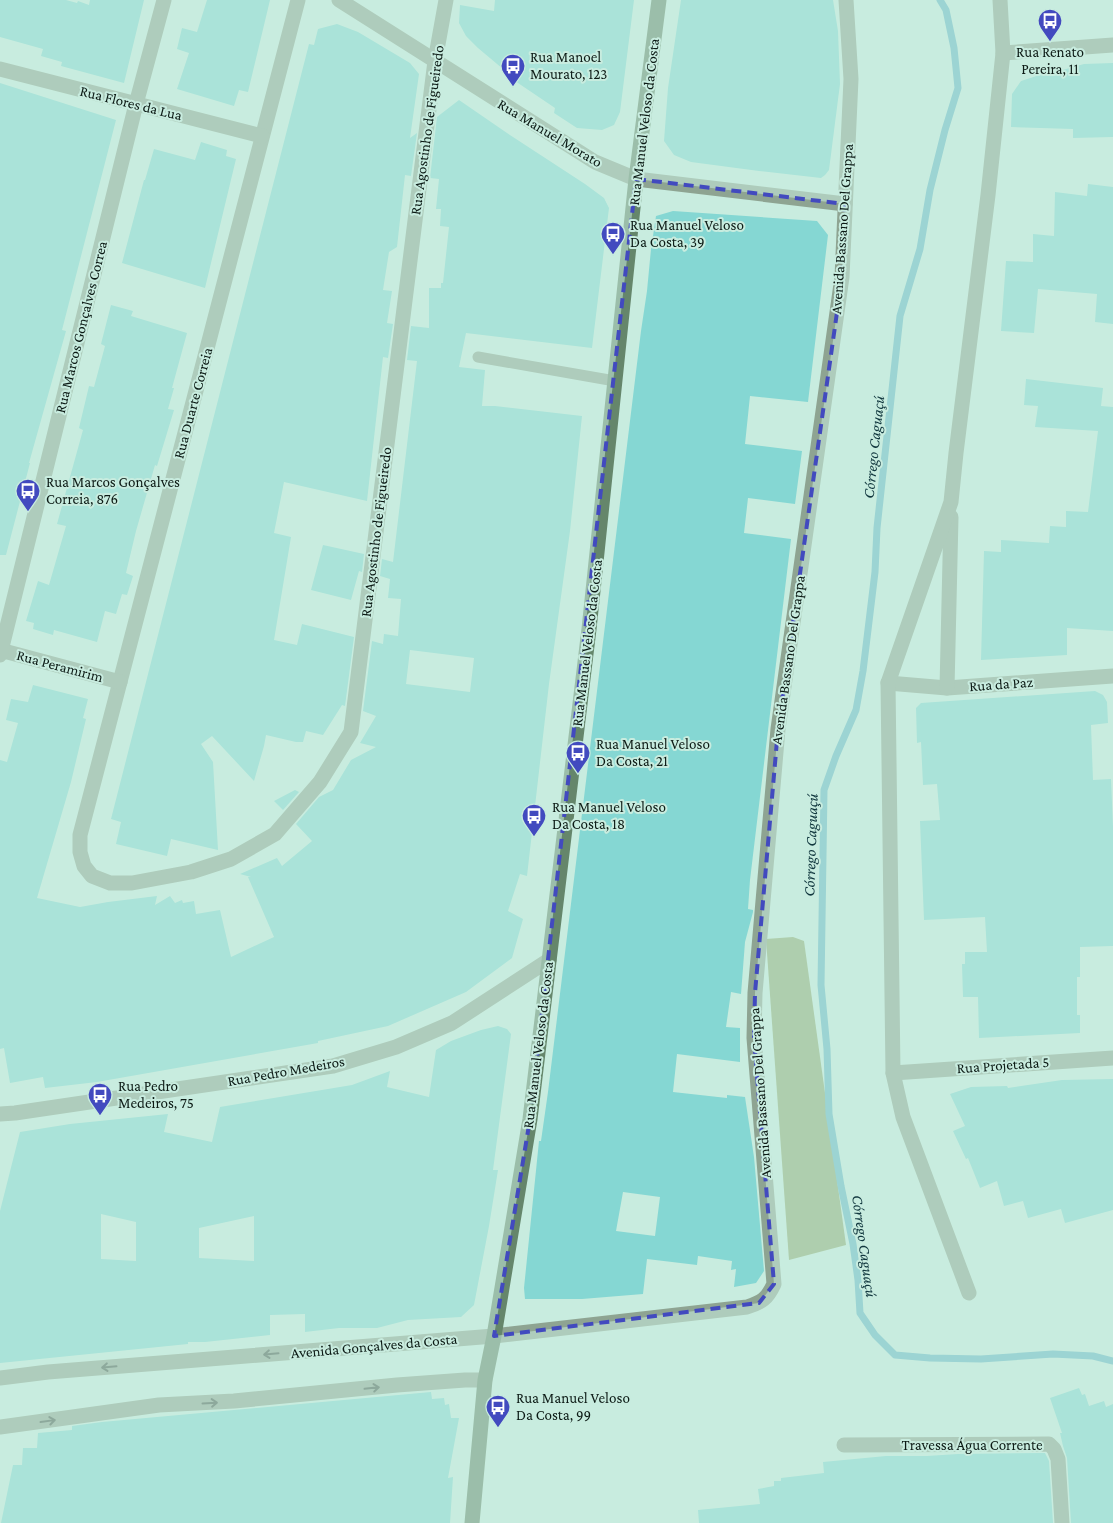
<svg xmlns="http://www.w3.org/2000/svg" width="1113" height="1523" font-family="'Crimson Pro',serif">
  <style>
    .forest { fill: #8fa973 }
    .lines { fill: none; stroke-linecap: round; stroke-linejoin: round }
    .stream { stroke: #66b5c5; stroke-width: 7 }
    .building { fill: #85d7d3; fill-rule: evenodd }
    .service { stroke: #8ea492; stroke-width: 11 }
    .minor { stroke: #8ea492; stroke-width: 15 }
    .secondary { stroke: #65866b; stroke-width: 15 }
    .oneway { stroke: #46584d }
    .marked { fill: none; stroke: #424abf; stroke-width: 4; stroke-dasharray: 10 6; stroke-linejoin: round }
    .labels { text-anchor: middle; stroke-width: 4; stroke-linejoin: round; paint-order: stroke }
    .poi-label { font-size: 15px; fill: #0c1a15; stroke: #c8ecdf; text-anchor: start }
    .street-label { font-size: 15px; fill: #0c1a15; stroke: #c8ecdf }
    .water-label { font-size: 16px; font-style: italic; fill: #11373e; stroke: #c8ecdf }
  </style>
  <rect width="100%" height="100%" fill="#c8ecdf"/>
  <polygon class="forest" points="793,937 804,941 846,1245 789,1260 766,939"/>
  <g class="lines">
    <polyline class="stream" points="940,0 946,10 954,48 958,88 945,130 930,190 920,249 900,316 877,528 875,572 863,671 856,710 836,756 824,790 821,985 827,1049 829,1114 841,1186 853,1244 858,1280 860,1313 875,1335 895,1355 930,1358 981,1359 1053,1354 1093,1356 1113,1361"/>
  </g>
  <g class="building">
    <polygon points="0,0 66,0 77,3 78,1 89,5 90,0 144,0 124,83 61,66 62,62 41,56 43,49 0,37"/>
    <polygon points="207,0 270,0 248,92 239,90 234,106 177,89 189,53 177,49 182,28 197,32"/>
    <polygon points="495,0 634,0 620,112 614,125 602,130 577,128 554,113 555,108 503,73 503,69 478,48 466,36 459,23 460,5 494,11"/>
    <polygon points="681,0 833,0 838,31 840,84 829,170 825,175 821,178 759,171 691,162 674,155 664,141 668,88"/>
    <polygon points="337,24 358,32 410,63 419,74 410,138 417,133 411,176 405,175 397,247 389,252 383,290 392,291 387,323 393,324 388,358 383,357 367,501 284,482 274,533 291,537 274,640 297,645 302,624 354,637 345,706 342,705 323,735 306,731 303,742 296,742 266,735 264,746 254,781 212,736 201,744 213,762 218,850 171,839 167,856 116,844 121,822 111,819 309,44 314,45 318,29"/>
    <polygon points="1113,63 1113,137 1073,138 1073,129 1011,127 1012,94 1021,81 1052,71 1052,73 1084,64"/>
    <polygon points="0,83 116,120 62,330 66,331 29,463 30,463 6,555 0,555"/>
    <path d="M 459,100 L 507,133 L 585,184 L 604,198 L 609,208 L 592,348 L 466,333 L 459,367 L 485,370 L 482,406 L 495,406 L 582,416 L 570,531 L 549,684 L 527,876 L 520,874 L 508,911 L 523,919 L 512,958 L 466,992 L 388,1026 L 318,1041 L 318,1043 L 97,1082 L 45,1088 L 43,1077 L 10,1083 L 4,1048 L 0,1049 L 0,760 L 7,762 L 18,723 L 6,720 L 11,699 L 28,702 L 33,685 L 88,699 L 83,718 L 86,719 L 71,782 L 37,898 L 80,907 L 108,902 L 157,896 L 155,905 L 170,896 L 175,903 L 182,900 L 183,903 L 194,901 L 196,914 L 220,910 L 231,957 L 274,937 L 248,877 L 251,877 L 240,874 L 277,858 L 282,866 L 312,841 L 296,824 L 319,797 L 333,790 L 351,760 L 376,747 L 360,743 L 376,716 L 363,711 L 372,641 L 383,644 L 384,634 L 398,636 L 401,599 L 388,598 L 390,579 L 380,576 L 382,559 L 393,562 L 417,361 L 407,360 L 411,326 L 429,328 L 429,288 L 441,288 L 441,283 L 443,283 L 449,227 L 440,226 L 441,209 L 436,209 L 439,179 L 430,178 L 437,117 ZM 410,650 L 474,658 L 470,692 L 406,684 Z"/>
    <polygon points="201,142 227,150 226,156 236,159 205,288 122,263 144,180 145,180 154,149 195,160"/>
    <polygon points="1088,184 1113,187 1113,324 1095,322 1097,294 1038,289 1034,333 1001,331 1006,261 1033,262 1033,234 1054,236 1055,192 1087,196"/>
    <path d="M 673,211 L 817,221 L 828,235 L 808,402 L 750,396 L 745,444 L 802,451 L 795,504 L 748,498 L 744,533 L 791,539 L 750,880 L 748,909 L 753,910 L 753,912 L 745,942 L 741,994 L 731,992 L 726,1027 L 740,1028 L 740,1062 L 677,1054 L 673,1092 L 727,1098 L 727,1095 L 745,1097 L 754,1157 L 764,1271 L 756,1283 L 734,1287 L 736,1269 L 731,1270 L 732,1261 L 698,1256 L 697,1265 L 647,1259 L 643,1294 L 582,1299 L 525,1299 L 524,1288 L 539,1141 L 541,1141 L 548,1092 L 641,331 L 647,291 L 651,249 L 656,216 ZM 623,1192 L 660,1197 L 655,1236 L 616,1231 Z"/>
    <polygon points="111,305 133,311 131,316 187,333 172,388 174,388 168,409 174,410 157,466 155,465 136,531 126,573 133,576 127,595 122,594 116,614 105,611 97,642 54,630 53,635 33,629 34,623 26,621 38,581 49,585 66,526 57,524 83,430 79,428 89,386 94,387 105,346 101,344"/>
    <polygon points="1026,379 1103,388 1101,406 1113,407 1113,631 1067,628 1067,655 981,660 984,551 1001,552 1001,540 1049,543 1050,526 1066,527 1066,511 1088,512 1098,431 1035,427 1038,406 1024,405"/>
    <polygon points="323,545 364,554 362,572 359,571 351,600 311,590"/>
    <polygon points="1095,691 1103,695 1107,702 1108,723 1091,725 1093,780 1111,779 1113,827 1113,946 1080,947 1080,977 1077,977 1077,1015 1080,1015 1080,1033 979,1038 978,997 963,997 962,964 965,964 965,952 987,952 985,917 924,920 920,821 940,820 937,784 923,785 921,742 917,743 916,708 921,703"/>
    <polygon points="295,790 299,792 283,810 274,801"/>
    <path d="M 498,1026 L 507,1029 L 511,1034 L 493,1170 L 498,1170 L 489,1226 L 474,1305 L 461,1317 L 408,1320 L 377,1328 L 339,1328 L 305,1332 L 305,1314 L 270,1315 L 270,1335 L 205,1342 L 188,1342 L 188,1344 L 0,1363 L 0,1211 L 20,1132 L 70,1124 L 168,1114 L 164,1132 L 212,1142 L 220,1107 L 352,1085 L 390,1071 L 387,1087 L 429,1097 L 436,1050 L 451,1041 L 481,1030 ZM 101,1214 L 136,1222 L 136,1261 L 101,1259 ZM 254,1216 L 254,1261 L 199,1258 L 199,1228 Z"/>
    <polygon points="1113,1079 1113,1210 1065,1223 1061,1209 1028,1218 1023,1201 1004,1206 997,1181 980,1188 968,1158 966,1159 953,1131 965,1126 950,1094 971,1087 1007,1086 1008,1088 1062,1080"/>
    <polygon points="1079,1388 1082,1395 1085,1394 1089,1406 1104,1401 1106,1407 1113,1404 1113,1523 1071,1523 1067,1458 1063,1446 1060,1433 1062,1433 1050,1398"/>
    <polygon points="431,1392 432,1399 444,1398 445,1405 449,1404 451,1418 459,1418 448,1478 453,1477 450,1523 1,1523 13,1465 22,1465 23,1448 37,1448 38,1433 72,1430 72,1426 102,1422"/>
    <polygon points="1045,1453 1049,1461 1053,1523 699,1523 698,1510 760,1504 758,1489 774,1486 774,1481 781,1481 781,1478 824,1473 823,1462 886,1456 927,1456 958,1454"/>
  </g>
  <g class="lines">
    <polyline class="service" points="478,357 615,381"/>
    <g class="minor">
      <polyline points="298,0 80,835 80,852 84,866 92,876 110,883 132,883 191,872 231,859 275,834 320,782 351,732 435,61 446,0"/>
      <polyline points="339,0 595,162 636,179 845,204"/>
      <polyline points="1003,53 1113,45"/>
      <polyline points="0,69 262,136"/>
      <polyline points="0,650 120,682"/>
      <polyline points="0,655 136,104 164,0"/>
      <polyline points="888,683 947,688 1113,676"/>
      <polyline points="947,688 951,517"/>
      <polyline points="893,1073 1113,1058"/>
      <polyline points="0,1114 15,1113 333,1066 396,1047 452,1023 549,960"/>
      <polyline points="969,1293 903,1117 893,1073 888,683 951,502 956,453 988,195 1003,53 1000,0"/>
      <path d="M 0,1378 L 48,1372 L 494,1336 L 747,1307 C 762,1302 767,1299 774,1284 L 754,1038 L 755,993 L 778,729 L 842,277 L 851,79 L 846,0"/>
      <polyline points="0,1427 159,1405 234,1401 397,1385 465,1380 485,1380"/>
      <polyline points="844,1445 1049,1444 1054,1449 1058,1459 1062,1523"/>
    </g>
    <polyline class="secondary" points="472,1523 485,1380 494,1336 530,1119 589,629 636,179 659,0"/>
  </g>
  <defs><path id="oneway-shaft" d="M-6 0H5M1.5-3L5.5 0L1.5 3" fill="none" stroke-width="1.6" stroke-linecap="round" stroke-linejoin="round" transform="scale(1.25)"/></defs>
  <g class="oneway">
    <use href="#oneway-shaft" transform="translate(271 1354) rotate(175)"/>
    <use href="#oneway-shaft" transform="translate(109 1367) rotate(175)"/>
    <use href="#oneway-shaft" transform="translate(372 1388) rotate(-6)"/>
    <use href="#oneway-shaft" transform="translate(210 1403) rotate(-3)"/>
    <use href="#oneway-shaft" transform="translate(48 1421) rotate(-8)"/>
  </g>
  <path d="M0 0H1113V1523H0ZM 636,179 L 845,204 L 842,277 L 778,729 L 755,993 L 754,1038 L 774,1284 L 759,1303 L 494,1336 L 530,1119 Z" fill="#c8ecdf" fill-opacity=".55" fill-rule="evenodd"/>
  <path class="marked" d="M 636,179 L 845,204 L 842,277 L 778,729 L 755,993 L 754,1038 L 774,1284 L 759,1303 L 494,1336 L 530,1119 Z"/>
  <defs>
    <symbol id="bus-pin" viewBox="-11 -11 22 30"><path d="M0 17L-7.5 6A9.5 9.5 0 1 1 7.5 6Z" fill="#424abf" stroke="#c8ecdf"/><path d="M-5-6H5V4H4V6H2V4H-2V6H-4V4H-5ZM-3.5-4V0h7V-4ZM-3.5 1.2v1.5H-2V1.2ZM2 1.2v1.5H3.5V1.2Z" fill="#fff"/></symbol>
  </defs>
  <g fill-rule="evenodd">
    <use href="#bus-pin" x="1036" y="7" width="28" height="38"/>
    <use href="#bus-pin" x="499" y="52" width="28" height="38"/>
    <use href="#bus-pin" x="599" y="220" width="28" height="38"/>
    <use href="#bus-pin" x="14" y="477" width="28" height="38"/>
    <use href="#bus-pin" x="564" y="739" width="28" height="38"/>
    <use href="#bus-pin" x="520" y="802" width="28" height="38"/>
    <use href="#bus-pin" x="86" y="1081" width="28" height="38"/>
    <use href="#bus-pin" x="484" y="1393" width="28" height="38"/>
  </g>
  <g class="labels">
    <g class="poi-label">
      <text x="1050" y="57" text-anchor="middle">Rua Renato<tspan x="1050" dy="17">Pereira, 11</tspan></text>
      <text x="530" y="62">Rua Manoel<tspan x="530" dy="17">Mourato, 123</tspan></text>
      <text x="630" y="230">Rua Manuel Veloso<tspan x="630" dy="17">Da Costa, 39</tspan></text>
      <text x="46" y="487">Rua Marcos Gonçalves<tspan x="46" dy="17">Correia, 876</tspan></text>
      <text x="596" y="749">Rua Manuel Veloso<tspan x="596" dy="17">Da Costa, 21</tspan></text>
      <text x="552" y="812">Rua Manuel Veloso<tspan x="552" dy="17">Da Costa, 18</tspan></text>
      <text x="118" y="1091">Rua Pedro<tspan x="118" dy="17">Medeiros, 75</tspan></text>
      <text x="516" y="1403">Rua Manuel Veloso<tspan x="516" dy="17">Da Costa, 99</tspan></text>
    </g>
    <g class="street-label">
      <text transform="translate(131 103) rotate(14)" y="5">Rua Flores da Lua</text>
      <text transform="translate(644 122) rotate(-83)" y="5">Rua Manuel Veloso da Costa</text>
      <text transform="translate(427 130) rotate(-82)" y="5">Rua Agostinho de Figueiredo</text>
      <text transform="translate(550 133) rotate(31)" y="5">Rua Manuel Morato</text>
      <text transform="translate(842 229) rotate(-86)" y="5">Avenida Bassano Del Grappa</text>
      <text transform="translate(81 327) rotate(-76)" y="5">Rua Marcos Gonçalves Correa</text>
      <text transform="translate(193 403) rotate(-75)" y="5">Rua Duarte Correia</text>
      <text transform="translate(376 532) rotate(-83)" y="5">Rua Agostinho de Figueiredo</text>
      <text transform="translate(587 643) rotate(-83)" y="5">Rua Manuel Veloso da Costa</text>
      <text transform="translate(788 660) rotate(-82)" y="5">Avenida Bassano Del Grappa</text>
      <text transform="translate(60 666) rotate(15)" y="5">Rua Peramirim</text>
      <text transform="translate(1001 684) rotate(-4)" y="5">Rua da Paz</text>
      <text transform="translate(538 1045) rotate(-83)" y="5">Rua Manuel Veloso da Costa</text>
      <text transform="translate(1003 1065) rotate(-4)" y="5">Rua Projetada 5</text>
      <text transform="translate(286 1071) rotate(-10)" y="5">Rua Pedro Medeiros</text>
      <text transform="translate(760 1093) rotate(-94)" y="5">Avenida Bassano Del Grappa</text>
      <text transform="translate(374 1346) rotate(-5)" y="5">Avenida Gonçalves da Costa</text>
      <text x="972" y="1450">Travessa Água Corrente</text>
    </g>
    <g class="water-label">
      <text transform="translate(873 447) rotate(-84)" y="6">Córrego Caguaçú</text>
      <text transform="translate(810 845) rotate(-88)" y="6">Córrego Caguaçú</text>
      <text transform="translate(865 1246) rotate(82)" y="6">Córrego Caguaçú</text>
    </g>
  </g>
</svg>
